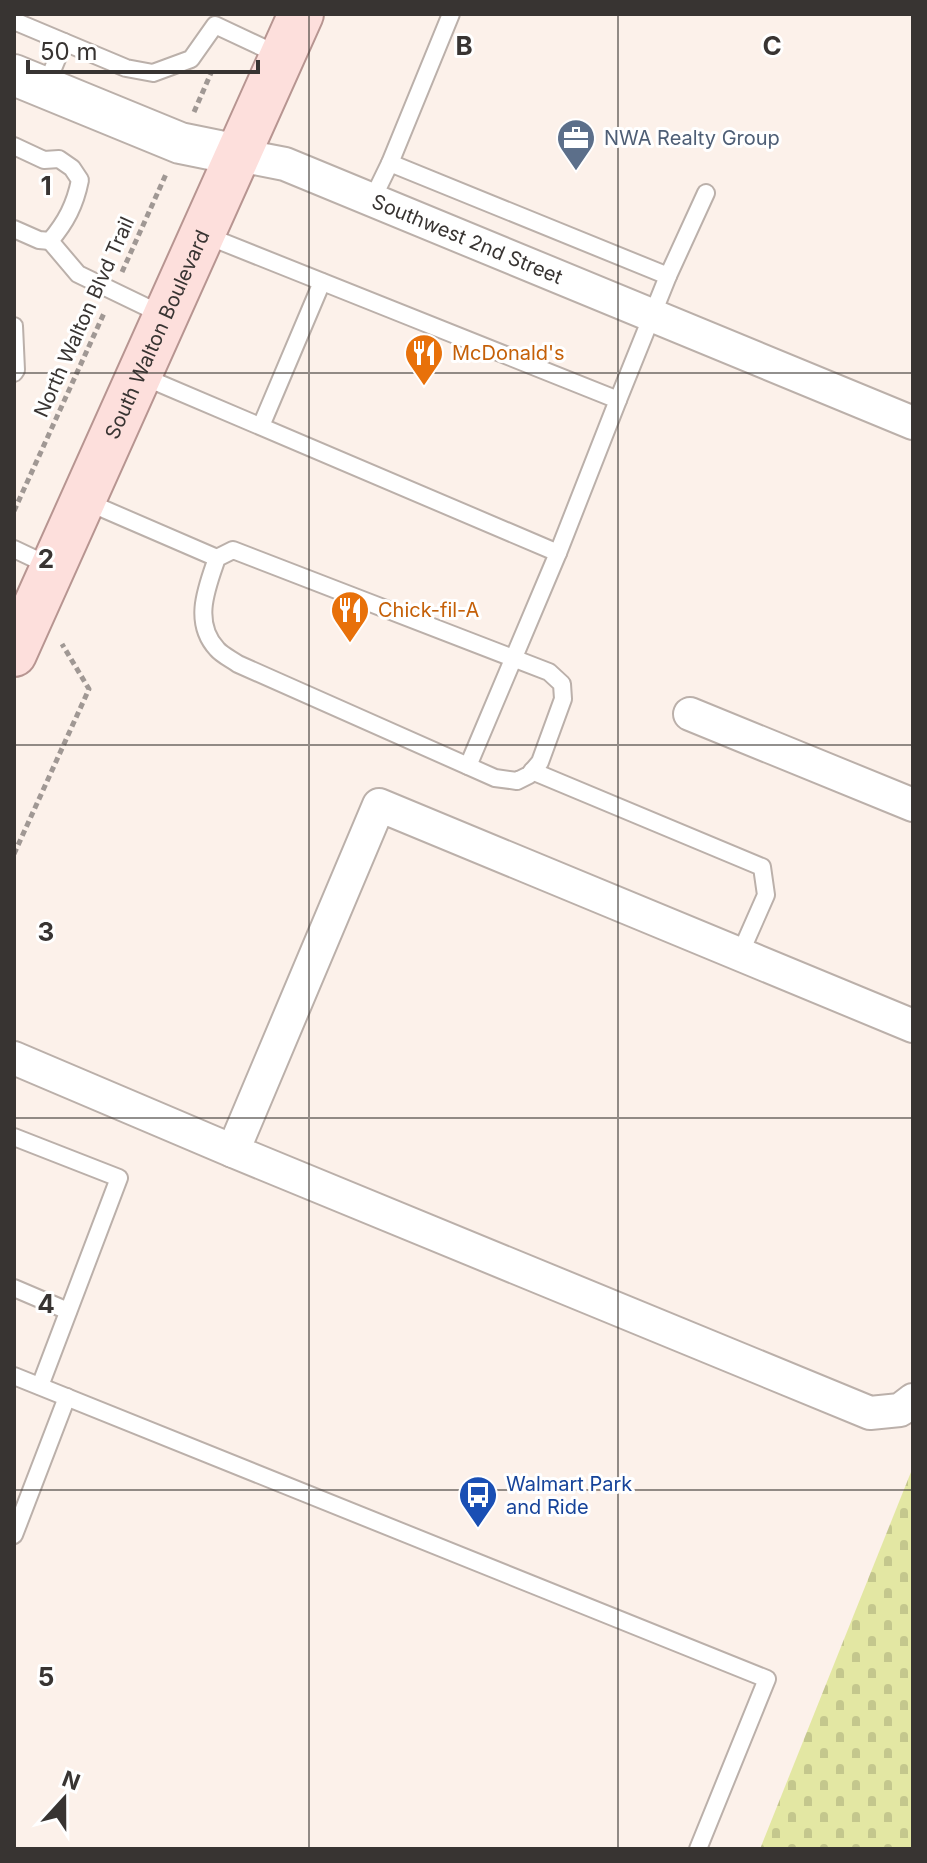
<svg xmlns="http://www.w3.org/2000/svg" width="927" height="1863" font-family="Inter,sans-serif">
  <style>
    .cemetery { fill: url(#cemetery-stones) }
    .lines { fill: none; stroke-linecap: round; stroke-linejoin: round }
    .service-casing { stroke: #bbb0aa; stroke-width: 20 }
    .minor-casing { stroke: #bbb0aa; stroke-width: 36 }
    .tertiary-casing { stroke: #bbb0aa; stroke-width: 44 }
    .primary-casing { stroke: #b79591; stroke-width: 48 }
    .path { stroke: #a09894; stroke-width: 5; stroke-dasharray: 6 4; stroke-linecap: butt }
    .service { stroke: #fff; stroke-width: 16 }
    .minor { stroke: #fff; stroke-width: 32 }
    .tertiary { stroke: #fff; stroke-width: 40 }
    .primary { stroke: #fddfdc; stroke-width: 44 }
    .grid { fill: none; stroke: #383432; stroke-width: 2; stroke-opacity: 0.55 }
    .labels { text-anchor: middle; stroke-width: 6; stroke-linejoin: round; paint-order: stroke }
    .service-label { font-size: 20px; fill: #4e5e75; stroke: #fff; text-anchor: start }
    .street-label { font-size: 20px; fill: #383432; stroke: #fff }
    .food-label { font-size: 20px; fill: #c56008; stroke: #fff; text-anchor: start }
    .transit-label { font-size: 20px; fill: #164399; stroke: #fff; text-anchor: start }
    .grid-label { font-size: 26px; text-anchor: middle; font-weight: bold; fill: #383432; stroke: #fff; stroke-width: 6; stroke-linejoin: round; paint-order: stroke }
  </style>
  <defs>
    <pattern id="cemetery-stones" width="16" height="16" patternUnits="userSpaceOnUse" patternTransform="scale(2)"><rect width="16" height="16" fill="#e3e7a3"/><path d="M2 7V4a2 2 0 0 1 4 0v3zM10 15v-3a2 2 0 0 1 4 0v3z" fill="#c4c78d"/></pattern>
  </defs>
  <rect width="100%" height="100%" fill="#fcf1ea"/>
  <polygon class="cemetery" points="913,1467 913,1849 760,1849"/>
  <g class="lines">
    <defs>
      <g id="service">
        <polyline points="14,21 126,68 153,73 191,59 215,25 281,56"/>
        <polyline points="45,88 64,42"/>
        <path d="M 14,146 L 44,160 L 59,159 L 72,168 L 80,180 C 75,205 66,222 50,241 L 39,240 L 14,229"/>
        <polyline points="390,163 668,276"/>
        <polyline points="372,200 390,163 451,14"/>
        <polyline points="50,241 78,274 165,316"/>
        <polyline points="14,326 16,370 14,373"/>
        <polyline points="142,376 558,553 618,400 205,235"/>
        <polyline points="618,400 668,276 706,193"/>
        <polyline points="261,426 322,282"/>
        <polyline points="85,501 217,558"/>
        <polyline points="14,549 52,567"/>
        <path d="M 233,550 L 549,672 L 562,684 L 563,699 L 540,762 L 529,775 L 517,781 L 495,778 L 238,664 C 231,659 222,655 217,649 C 192,622 207,587 217,558 Z"/>
        <polyline points="468,766 558,553"/>
        <polyline points="532,771 762,867 766,895 740,954"/>
        <polyline points="14,1137 119,1178 40,1386"/>
        <polyline points="14,1288 68,1311"/>
        <polyline points="14,1376 767,1679 698,1849"/>
        <polyline points="14,1535 67,1397"/>
      </g>
      <g id="minor">
        <path id="s1" d="M 239,155 L 285,164 L 913,423"/>
        <polyline points="690,714 913,805"/>
        <polyline points="14,1058 233,1151 870,1413 900,1410 913,1400"/>
        <polyline points="233,1151 379,805 913,1026"/>
      </g>
      <polyline id="tertiary" points="14,75 180,143 239,155"/>
      <g id="primary">
        <path id="s2" d="M 14,654 L 301,14"/>
      </g>
    </defs>
    <use href="#service" class="service-casing"/>
    <use href="#minor" class="minor-casing"/>
    <use href="#tertiary" class="tertiary-casing"/>
    <use href="#primary" class="primary-casing"/>
    <g class="path">
      <polyline points="194,112 211,73"/>
      <polyline points="122,272 167,172"/>
      <polyline points="14,511 105,311"/>
      <polyline points="14,854 89,689 62,644"/>
    </g>
    <use href="#service" class="service"/>
    <use href="#minor" class="minor"/>
    <use href="#tertiary" class="tertiary"/>
    <use href="#primary" class="primary"/>
  </g>
  <path class="grid" d="M 309,14 L 309,1849M 618,14 L 618,1849M 14,373 L 913,373M 14,745 L 913,745M 14,1118 L 913,1118M 14,1490 L 913,1490"/>
  <defs>
    <symbol id="office-pin" viewBox="-11 -11 22 30"><path d="M0 17L-7.5 6A9.5 9.5 0 1 1 7.5 6Z" fill="#5c6f8a" stroke="#fff"/><path d="M-6-3h4V-5.5h4V-3h4V5H-6ZM-1-4.5V-3h2v-1.5ZM-6 0V1H6V0Z" fill="#fff"/></symbol>
    <symbol id="restaurant-pin" viewBox="-11 -11 22 30"><path d="M0 17L-7.5 6A9.5 9.5 0 1 1 7.5 6Z" fill="#e8710a" stroke="#fff"/><path d="M-5-6h1v4h1v-4h1v4h1v-4h1v5L-1.5 .5V6h-2V.5L-5-1ZM5-6V6H3V1.5H1.5Q1.5-4 5-6Z" fill="#fff"/></symbol>
    <symbol id="bus-pin" viewBox="-11 -11 22 30"><path d="M0 17L-7.5 6A9.5 9.5 0 1 1 7.5 6Z" fill="#1a4fb4" stroke="#fff"/><path d="M-5-6H5V4H4V6H2V4H-2V6H-4V4H-5ZM-3.5-4V0h7V-4ZM-3.5 1.2v1.5H-2V1.2ZM2 1.2v1.5H3.5V1.2Z" fill="#fff"/></symbol>
  </defs>
  <g fill-rule="evenodd">
    <use href="#office-pin" x="554" y="116" width="44" height="60"/>
    <use href="#restaurant-pin" x="402" y="331" width="44" height="60"/>
    <use href="#restaurant-pin" x="328" y="588" width="44" height="60"/>
    <use href="#bus-pin" x="456" y="1473" width="44" height="60"/>
  </g>
  <g class="labels">
    <g class="service-label">
      <text x="604" y="145">NWA Realty Group</text>
    </g>
    <g class="street-label">
      <text dy="7" stroke="none"><textPath href="#s1" startOffset="244">Southwest 2nd Street</textPath></text>
      <text transform="translate(84 317) rotate(-66)" y="7">North Walton Blvd Trail</text>
      <text dy="7" stroke="none"><textPath href="#s2" startOffset="350">South Walton Boulevard</textPath></text>
    </g>
    <g class="food-label">
      <text x="452" y="360">McDonald's</text>
      <text x="378" y="617">Chick-fil-A</text>
    </g>
    <g class="transit-label">
      <text x="506" y="1491">Walmart Park<tspan x="506" dy="23">and Ride</tspan></text>
    </g>
  </g>
  <g class="grid-label">
    <text x="464" y="55">B</text>
    <text x="772" y="55">C</text>
    <text x="46" y="195">1</text>
    <text x="46" y="568">2</text>
    <text x="46" y="941">3</text>
    <text x="46" y="1313">4</text>
    <text x="46" y="1686">5</text>
  </g>
  <rect width="927" height="1863" fill="none" stroke="#383432" stroke-width="32"/>
  <g transform="translate(64 1799) rotate(21)" stroke="#ffffff" stroke-width="6" paint-order="stroke">
  <path d="M0-6L14 30L0 20L-14 30Z" fill="#383432"/>
  <text y="-12" font-size="22" font-weight="bold" text-anchor="middle" fill="#383432">N</text>
  </g>
  <path d="M28 60v12h230v-12" fill="none" stroke="#383432" stroke-width="4"/>
  <text x="40" y="60" font-size="24" fill="#383432" stroke="#ffffff" stroke-width="6" paint-order="stroke">50 m</text>
</svg>
